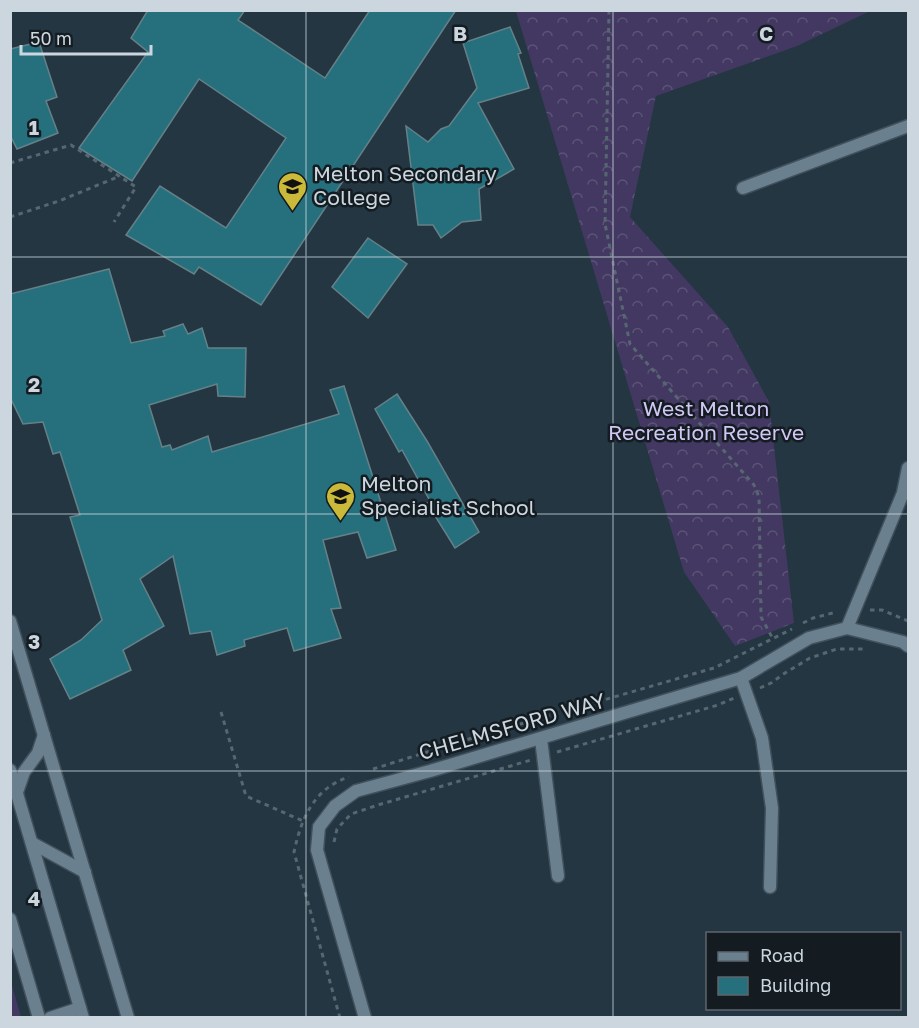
<svg xmlns="http://www.w3.org/2000/svg" width="919" height="1028" font-family="'Golos Text',sans-serif">
  <style>
    .grass { fill: #423861 }
    .forest { fill: url(#forest-crowns) }
    .building { fill: #26707e; stroke: #658187; stroke-width: 1.5 }
    .lines { fill: none; stroke-linecap: round; stroke-linejoin: round }
    .minor-casing { stroke: #41515c; stroke-width: 15 }
    .tertiary-casing { stroke: #41515c; stroke-width: 15 }
    .path { stroke: #576772; stroke-width: 3; stroke-dasharray: 4.5 4.5; stroke-linecap: butt }
    .minor { stroke: #6b808f; stroke-width: 12 }
    .tertiary { stroke: #6b808f; stroke-width: 12 }
    .grid { fill: none; stroke: #cbd6de; stroke-width: 1.5; stroke-opacity: 0.55 }
    .labels { text-anchor: middle; stroke-width: 5; stroke-linejoin: round; paint-order: stroke }
    .poi-label { font-size: 21px; fill: #cbd6de; stroke: #141c22; text-anchor: start }
    .park-label { font-size: 21px; fill: #d0c7f4; stroke: #141c22 }
    .street-label { font-size: 21px; fill: #cbd6de; stroke: #141c22 }
    .grid-label { font-size: 20px; text-anchor: middle; font-weight: bold; fill: #cbd6de; stroke: #141c22; stroke-width: 5; stroke-linejoin: round; paint-order: stroke }
  </style>
  <defs>
    <pattern id="forest-crowns" width="20" height="18" patternUnits="userSpaceOnUse" patternTransform="scale(1.5)"><rect width="20" height="18" fill="#423861"/><path d="M2 6a3 3 0 1 1 6 0M12 15a3 3 0 1 1 6 0" fill="none" stroke="#5c5477"/></pattern>
  </defs>
  <rect width="100%" height="100%" fill="#233642"/>
  <polygon class="grass" points="11,982 21,1017 11,1017"/>
  <polygon class="forest" points="516,11 870,11 797,46 656,96 630,217 728,327 769,402 794,623 735,646 684,572"/>
  <g class="building">
    <polygon points="148,10 245,10 238,20 325,78 370,10 456,10 261,305 199,267 194,274 126,235 160,186 226,228 286,138 199,79 132,181 79,148 148,52 131,38"/>
    <polygon points="510,27 521,53 518,54 529,88 478,103 514,169 479,189 481,220 462,222 441,238 433,225 418,225 406,126 428,142 441,129 449,126 477,88 463,43"/>
    <polygon points="39,42 57,97 46,101 58,133 17,149 10,135 10,49"/>
    <polygon points="368,238 407,264 368,318 332,287"/>
    <polygon points="109,269 131,343 165,336 163,331 183,324 188,334 202,328 208,348 246,348 245,397 218,396 217,384 149,405 162,447 170,445 172,450 208,436 212,452 339,414 330,390 344,386 396,550 367,558 358,532 323,540 341,608 331,609 341,638 294,651 287,628 244,640 245,646 217,655 211,631 190,634 173,556 140,579 164,626 123,650 131,670 70,699 50,659 81,640 102,620 70,517 80,515 60,452 53,454 43,422 23,424 10,397 10,294"/>
    <polygon points="397,394 427,441 479,532 455,548 427,503 430,501 402,450 399,452 375,409"/>
  </g>
  <g class="lines">
    <defs>
      <g id="minor">
        <polyline points="743,188 908,126"/>
        <polyline points="10,621 128,1018"/>
        <polyline points="847,628 903,493 908,468"/>
        <polyline points="741,678 762,738 772,808 770,887"/>
        <polyline points="541,739 558,876"/>
        <polyline points="17,792 24,772 38,753 44,735"/>
        <polyline points="32,843 85,872"/>
        <polyline points="365,1018 317,850 319,827 335,806 356,791 430,771 741,678 809,638 847,628 903,642 908,646"/>
      </g>
      <g id="tertiary">
        <polyline points="10,770 83,1018"/>
        <polyline points="10,919 39,1018"/>
        <polyline points="50,1018 80,1008"/>
      </g>
    </defs>
    <use href="#minor" class="minor-casing"/>
    <use href="#tertiary" class="tertiary-casing"/>
    <g class="path">
      <polyline points="609,10 605,224 630,344 754,485 759,497 761,617 773,639"/>
      <polyline points="10,163 71,145 136,187 114,222"/>
      <polyline points="10,217 59,201 120,176"/>
      <polyline points="870,610 882,610 908,621"/>
      <polyline points="803,623 813,618 837,612"/>
      <polyline points="760,688 771,683 785,673 810,658 837,649 866,649"/>
      <polyline points="221,712 246,796 303,821"/>
      <polyline points="557,752 718,705 734,698"/>
      <polyline points="373,769 469,739 714,668 792,629"/>
      <polyline points="334,842 337,829 351,814 378,805 531,760"/>
      <path d="M 340,1018 L 294,852 C 301,819 314,788 349,777"/>
    </g>
    <use href="#minor" class="minor"/>
    <use href="#tertiary" class="tertiary"/>
  </g>
  <path class="grid" d="M 306,10 L 306,1018M 613,10 L 613,1018M 10,257 L 908,257M 10,514 L 908,514M 10,771 L 908,771"/>
  <defs>
    <symbol id="school-pin" viewBox="-11 -11 22 30"><path d="M0 17L-7.5 6A9.5 9.5 0 1 1 7.5 6Z" fill="#cbba39" stroke="#141c22"/><path d="M0-5L7-2L0 1L-7-2ZM-4 1L0 2.5L4 1V4Q0 6-4 4Z" fill="#111"/></symbol>
  </defs>
  <g fill-rule="evenodd">
    <use href="#school-pin" x="276" y="170" width="33" height="45"/>
    <use href="#school-pin" x="324" y="480" width="33" height="45"/>
  </g>
  <g class="labels">
    <g class="poi-label">
      <text x="313" y="181">Melton Secondary<tspan x="313" dy="24">College</tspan></text>
      <text x="361" y="491">Melton<tspan x="361" dy="24">Specialist School</tspan></text>
    </g>
    <g class="park-label">
      <text x="706" y="416">West Melton<tspan x="706" dy="24">Recreation Reserve</tspan></text>
    </g>
    <g class="street-label">
      <text transform="translate(512 727) rotate(-16)" y="7">CHELMSFORD WAY</text>
    </g>
  </g>
  <g class="grid-label">
    <text x="460" y="41">B</text>
    <text x="766" y="41">C</text>
    <text x="34" y="135">1</text>
    <text x="34" y="392">2</text>
    <text x="34" y="649">3</text>
    <text x="34" y="906">4</text>
  </g>
  <rect width="919" height="1028" fill="none" stroke="#cbd6de" stroke-width="24"/>
  <rect x="706" y="932" width="195" height="78" fill="#141c22" stroke="#5d666d" stroke-width="1.5"/>
  <rect x="718" y="952" width="30" height="9" fill="#6b808f" stroke="#5d666d" stroke-width="1.5"/>
  <text x="760" y="962" font-size="18" fill="#cbd6de">Road</text>
  <rect x="718" y="977" width="30" height="18" fill="#26707e" stroke="#5d666d" stroke-width="1.5"/>
  <text x="760" y="992" font-size="18" fill="#cbd6de">Building</text>
  <path d="M21 45v9h130v-9" fill="none" stroke="#cbd6de" stroke-width="3"/>
  <text x="30" y="45" font-size="18" fill="#cbd6de" stroke="#141c22" stroke-width="4.5" paint-order="stroke">50 m</text>
</svg>
